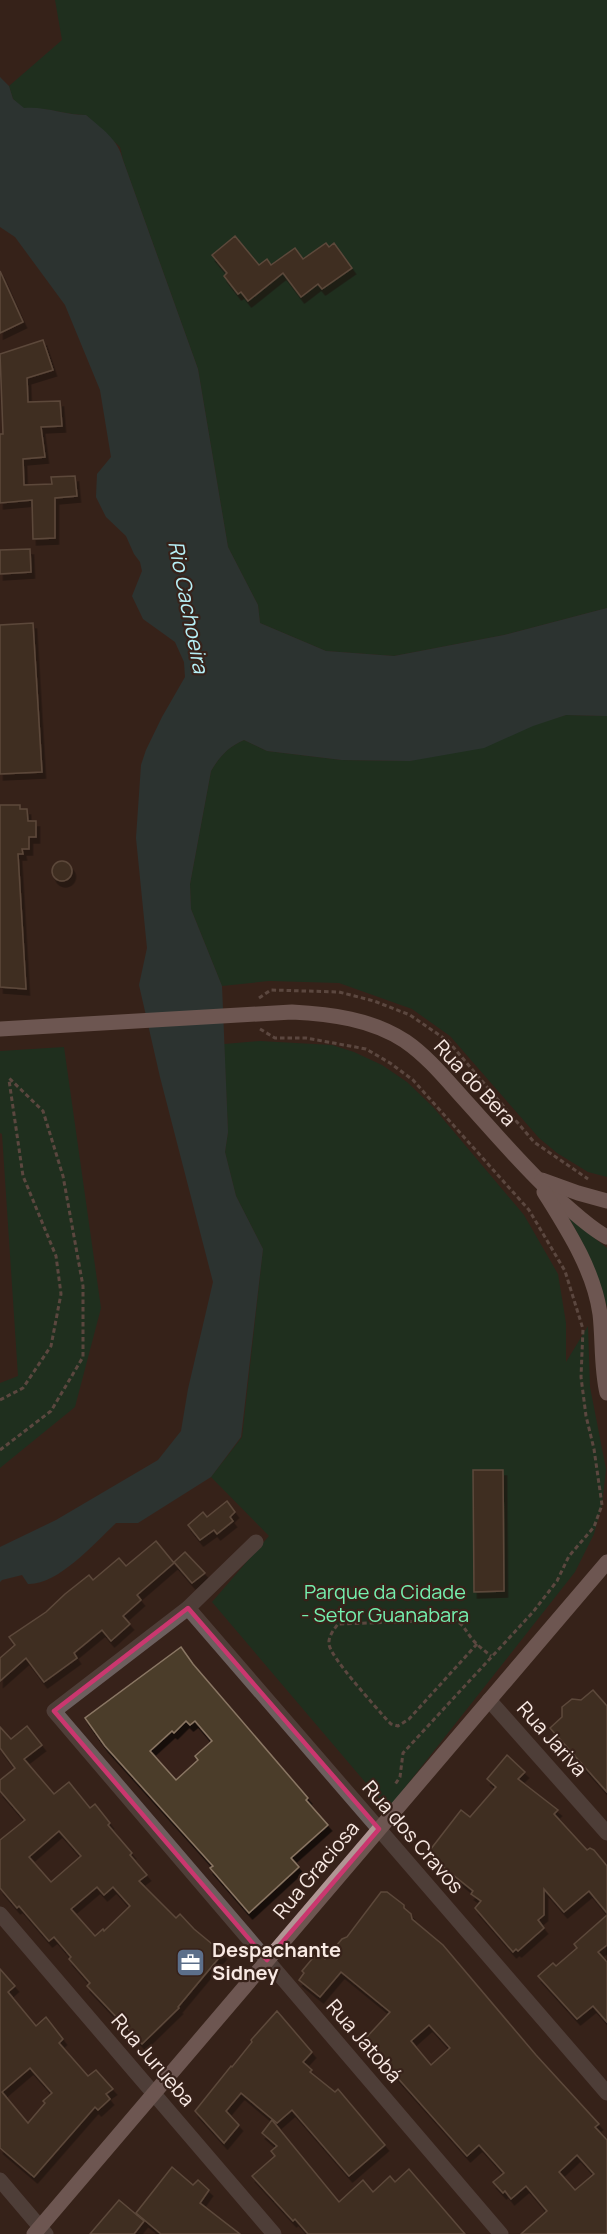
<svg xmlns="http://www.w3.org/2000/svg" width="607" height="2234" font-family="Manrope,sans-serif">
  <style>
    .green { fill: #033e25 }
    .water { fill: #1f484d }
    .building { fill: #4c3c2a; stroke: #8a7764; stroke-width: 1.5; fill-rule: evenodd; filter: url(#shadow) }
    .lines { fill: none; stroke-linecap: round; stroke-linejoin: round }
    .path { stroke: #87746d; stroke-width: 3; stroke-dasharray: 4.5 3; stroke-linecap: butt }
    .minor { stroke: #6c5f5e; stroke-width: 15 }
    .major { stroke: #af9694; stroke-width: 15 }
    .marked { fill: none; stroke: #ca376f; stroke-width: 4.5; stroke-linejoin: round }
    .labels { text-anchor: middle; stroke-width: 4.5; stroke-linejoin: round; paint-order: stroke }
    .street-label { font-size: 20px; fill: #f8e9e3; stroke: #37221a }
    .park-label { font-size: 20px; fill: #75f0af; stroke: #37221a }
    .poi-label { font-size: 20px; font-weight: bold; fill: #f8e9e3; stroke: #37221a; text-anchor: start }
    .water-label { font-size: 21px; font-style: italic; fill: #b7f0f7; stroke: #37221a }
  </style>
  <defs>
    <filter id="shadow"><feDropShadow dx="3.5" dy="6" stdDeviation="0" flood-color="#0009"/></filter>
  </defs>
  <rect width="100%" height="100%" fill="#37221a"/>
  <g class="green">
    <path d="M 55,0 L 607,0 L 607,608 L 504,635 L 394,656 L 326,651 L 260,623 L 258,605 L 228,547 L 198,369 L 123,160 L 120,147 L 86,115 C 65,115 45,106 24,109 L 13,99 L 9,86 L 62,40 Z"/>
    <path d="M 566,715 L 607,716 L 607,1177 L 588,1172 L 557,1153 L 539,1138 L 450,1036 L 412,1009 L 339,983 L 269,981 L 222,986 L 191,909 L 190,884 L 211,771 C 220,756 228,747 244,740 L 267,751 L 342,760 L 410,761 Z"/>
    <polygon points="260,1041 332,1045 354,1052 382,1065 407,1082 433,1107 524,1215 558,1274 566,1323 566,1362 588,1326 590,1387 606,1469 602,1505 594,1534 575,1572 388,1809 212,1602 269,1536 211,1477 242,1437 263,1249 236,1196 225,1152 228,1132 224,1044"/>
    <polygon points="64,1047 101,1308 75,1407 0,1468 0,1383 18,1376 2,1134 0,1133 0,1051"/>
    <path d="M 568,1217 L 607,1248 L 607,1307 C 598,1274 586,1246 568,1217 Z"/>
  </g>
  <path class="water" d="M 0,77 L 9,86 L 13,99 L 24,108 C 45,106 65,115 86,115 C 102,129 118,139 123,160 L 198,369 L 228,547 L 258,605 L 260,623 L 326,651 L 394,656 L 504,635 L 607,608 L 607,716 L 566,715 L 533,726 L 484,748 L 410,761 L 342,760 L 267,751 L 244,740 C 228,747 220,756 211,771 L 190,884 L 191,909 L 222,986 L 228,1132 L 225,1152 L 236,1196 L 263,1249 L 241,1437 L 211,1477 L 138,1523 L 116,1523 C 95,1543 58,1585 28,1584 L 22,1575 L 2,1580 L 0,1582 L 0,1547 L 56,1520 L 158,1460 L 181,1431 L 188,1389 L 213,1282 L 160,1077 L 139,985 L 147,948 L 136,838 L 141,765 L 146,750 L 162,717 L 185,677 L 184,662 L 175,642 L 143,619 L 132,596 L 142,571 L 140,562 L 134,554 L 126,536 L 106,517 L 96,497 L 97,474 L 111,457 L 100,390 L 65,305 L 15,237 L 0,227 Z"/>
  <g class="building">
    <polygon points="235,236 259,265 267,259 271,265 295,248 303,259 326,243 329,247 334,243 352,268 322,289 318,284 301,297 283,273 248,301 241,292 238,294 224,276 227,273 212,255"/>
    <polygon points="0,271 23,322 0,333"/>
    <polygon points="43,340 53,370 27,378 28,402 60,401 62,426 41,427 45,457 23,459 24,485 52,484 51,477 75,476 77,496 55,498 55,538 33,539 32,500 0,503 0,434 3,434 0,354"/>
    <polygon points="30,549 31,572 0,574 0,550"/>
    <polygon points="33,623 42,772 0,774 0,625"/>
    <polygon points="0,805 20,805 20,809 27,809 28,821 36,821 36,837 29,837 29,849 22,849 23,854 18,854 26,989 0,987"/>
    <circle cx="62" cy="871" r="10"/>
    <polygon points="473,1470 503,1470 504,1591 474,1592"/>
    <polygon points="227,1501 235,1512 230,1517 233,1521 217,1534 214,1530 200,1540 188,1525 203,1512 207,1517"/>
    <polygon points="156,1541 174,1563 137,1595 141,1600 123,1616 130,1624 111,1641 102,1630 74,1653 77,1658 44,1682 26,1658 0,1681 0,1658 15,1645 9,1637 46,1612 65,1594 89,1575 93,1580 119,1558 126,1566"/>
    <polygon points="185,1552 205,1573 192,1583 174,1562"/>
    <path d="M 181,1647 L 193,1664 L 308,1798 L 306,1800 L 328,1825 L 291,1858 L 299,1867 L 249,1913 L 210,1868 L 213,1866 L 105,1746 L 85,1718 ZM 186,1721 L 190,1725 L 195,1721 L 212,1741 L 195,1756 L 198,1760 L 176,1780 L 150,1751 L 172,1731 L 174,1733 Z"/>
    <polygon points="593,1690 607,1706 607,1792 550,1728 562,1717 562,1707 572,1699 581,1700"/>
    <path d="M 27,1726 L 42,1745 L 24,1759 L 54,1794 L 69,1782 L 90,1808 L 95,1804 L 110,1823 L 108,1825 L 132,1853 L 130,1855 L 147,1875 L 139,1881 L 176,1918 L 180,1914 L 194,1929 L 223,1953 L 178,2007 L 179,2008 L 142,2044 L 87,1986 L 90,1983 L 69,1959 L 71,1957 L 54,1937 L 49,1941 L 19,1906 L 17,1908 L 0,1888 L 0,1840 L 25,1820 L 0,1791 L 0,1780 L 15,1768 L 0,1748 L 0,1727 L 11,1739 ZM 59,1831 L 81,1856 L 51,1882 L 29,1857 ZM 97,1887 L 104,1895 L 113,1887 L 130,1906 L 104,1931 L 103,1929 L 95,1936 L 71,1909 Z"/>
    <polygon points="507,1755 525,1772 518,1779 558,1810 554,1814 587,1850 590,1848 594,1850 607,1866 607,1913 589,1891 564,1912 544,1889 544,1915 538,1920 544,1928 518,1951 516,1949 513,1952 475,1908 481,1901 471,1894 473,1891 427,1854 461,1810 470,1817 496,1787 487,1779"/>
    <path d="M 381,1892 L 387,1892 L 404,1905 L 404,1908 L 411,1914 L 412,1919 L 443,1945 L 536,2055 L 599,2124 L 595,2127 L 607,2140 L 607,2234 L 521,2234 L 547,2211 L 526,2186 L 511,2199 L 505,2191 L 503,2193 L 493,2182 L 504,2173 L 479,2145 L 467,2156 L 364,2040 L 390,2012 L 341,1972 L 320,1997 L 299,1980 L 304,1973 L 302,1971 L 317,1953 L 325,1959 L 342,1939 L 347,1937 ZM 429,2025 L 450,2048 L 431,2065 L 411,2041 ZM 577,2155 L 594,2174 L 575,2190 L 559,2172 Z"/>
    <polygon points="607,1915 607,1945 598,1952 607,1962 607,2022 593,2006 577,2019 538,1976 553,1963 556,1966 577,1948 574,1944"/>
    <path d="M 0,1969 L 15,1986 L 8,1992 L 36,2026 L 46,2017 L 63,2039 L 59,2043 L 88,2076 L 96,2070 L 113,2089 L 106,2094 L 110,2099 L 98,2110 L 95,2107 L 34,2177 L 0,2148 ZM 30,2068 L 52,2093 L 43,2101 L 45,2103 L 28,2123 L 2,2092 Z"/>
    <polygon points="277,2011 312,2052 303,2062 312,2070 310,2072 335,2092 338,2089 385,2145 349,2176 292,2110 277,2123 241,2093 226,2111 239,2125 224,2143 195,2111 231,2066 232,2067 252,2042 251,2040"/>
    <polygon points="272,2120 339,2202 363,2180 373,2192 390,2176 395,2182 409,2169 465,2234 308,2234 295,2219 293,2221 252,2176 275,2156 271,2151 277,2146 262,2133"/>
    <polygon points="172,2167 193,2185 198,2180 209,2190 200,2203 240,2234 161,2234 136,2213"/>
    <polygon points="119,2200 144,2221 134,2234 90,2234"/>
  </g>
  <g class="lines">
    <g class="path">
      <polyline points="259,998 271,990 339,992 374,1001 410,1015 448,1041 534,1142 588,1179"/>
      <polyline points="260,1029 275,1038 306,1038 366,1049 390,1063 413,1080 529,1210 565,1271 583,1329 581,1377 586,1416 594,1449 602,1505 594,1527 569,1556 557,1581 533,1612 403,1753 400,1777 394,1786"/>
      <polyline points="0,1400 23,1388 51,1346 61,1294 56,1256 23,1176 9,1080"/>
      <polyline points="0,1450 51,1411 83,1357 83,1286 63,1176 43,1111 9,1078"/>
      <path d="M 477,1644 L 409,1719 L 398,1726 L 391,1724 L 387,1720 C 376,1707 330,1657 329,1644 C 328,1637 334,1629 338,1624 L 453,1620 C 464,1623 465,1631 473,1640 C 478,1646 485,1651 491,1656"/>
    </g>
    <g class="minor">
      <polyline points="256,1542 188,1608 54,1711 501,2234"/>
      <polyline points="188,1608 607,2093"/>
      <polyline points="489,1700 607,1833"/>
      <polyline points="0,1914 274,2234"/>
      <polyline points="0,2180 46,2234"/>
    </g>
    <g class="major">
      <path d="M 0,1029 L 292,1012 C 331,1014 371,1019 405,1041 C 427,1056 445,1078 463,1098 C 494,1132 523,1167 557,1198 C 573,1211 588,1227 607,1237"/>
      <polyline points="542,1180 578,1193 607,1201"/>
      <path d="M 544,1192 C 567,1229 594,1270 600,1314 C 603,1340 601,1368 607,1393"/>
      <polyline points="34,2234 607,1562"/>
    </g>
  </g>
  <path d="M0 0H607V2234H0ZM 188,1608 L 379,1829 L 267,1960 L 54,1711 Z" fill="#37221a" fill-opacity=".55" fill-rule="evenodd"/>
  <path class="marked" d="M 188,1608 L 379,1829 L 267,1960 L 54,1711 Z"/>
  <defs>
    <symbol id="office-square" viewBox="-11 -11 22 22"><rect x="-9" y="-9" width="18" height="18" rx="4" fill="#5c6f8a" stroke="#37221a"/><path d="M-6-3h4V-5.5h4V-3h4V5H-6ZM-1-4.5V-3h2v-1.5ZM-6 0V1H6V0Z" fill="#fff"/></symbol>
  </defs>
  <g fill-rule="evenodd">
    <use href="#office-square" x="174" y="1946" width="33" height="33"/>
  </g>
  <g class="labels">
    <g class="street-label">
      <text transform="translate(475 1083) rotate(47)" y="7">Rua do Bera</text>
      <text transform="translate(552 1739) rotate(48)" y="7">Rua Jariva</text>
      <text transform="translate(413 1837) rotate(49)" y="7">Rua dos Cravos</text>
      <text transform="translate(316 1870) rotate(-50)" y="7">Rua Graciosa</text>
      <text transform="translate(364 2041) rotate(49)" y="7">Rua Jatobá</text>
      <text transform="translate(153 2060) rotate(49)" y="7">Rua Jurueba</text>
    </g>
    <g class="park-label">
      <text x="385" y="1599">Parque da Cidade<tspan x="385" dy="23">- Setor Guanabara</tspan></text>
    </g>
    <g class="poi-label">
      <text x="212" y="1957">Despachante<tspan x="212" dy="23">Sidney</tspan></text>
    </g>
    <g class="water-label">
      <text transform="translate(188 607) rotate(79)" y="7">Rio Cachoeira</text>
    </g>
  </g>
</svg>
